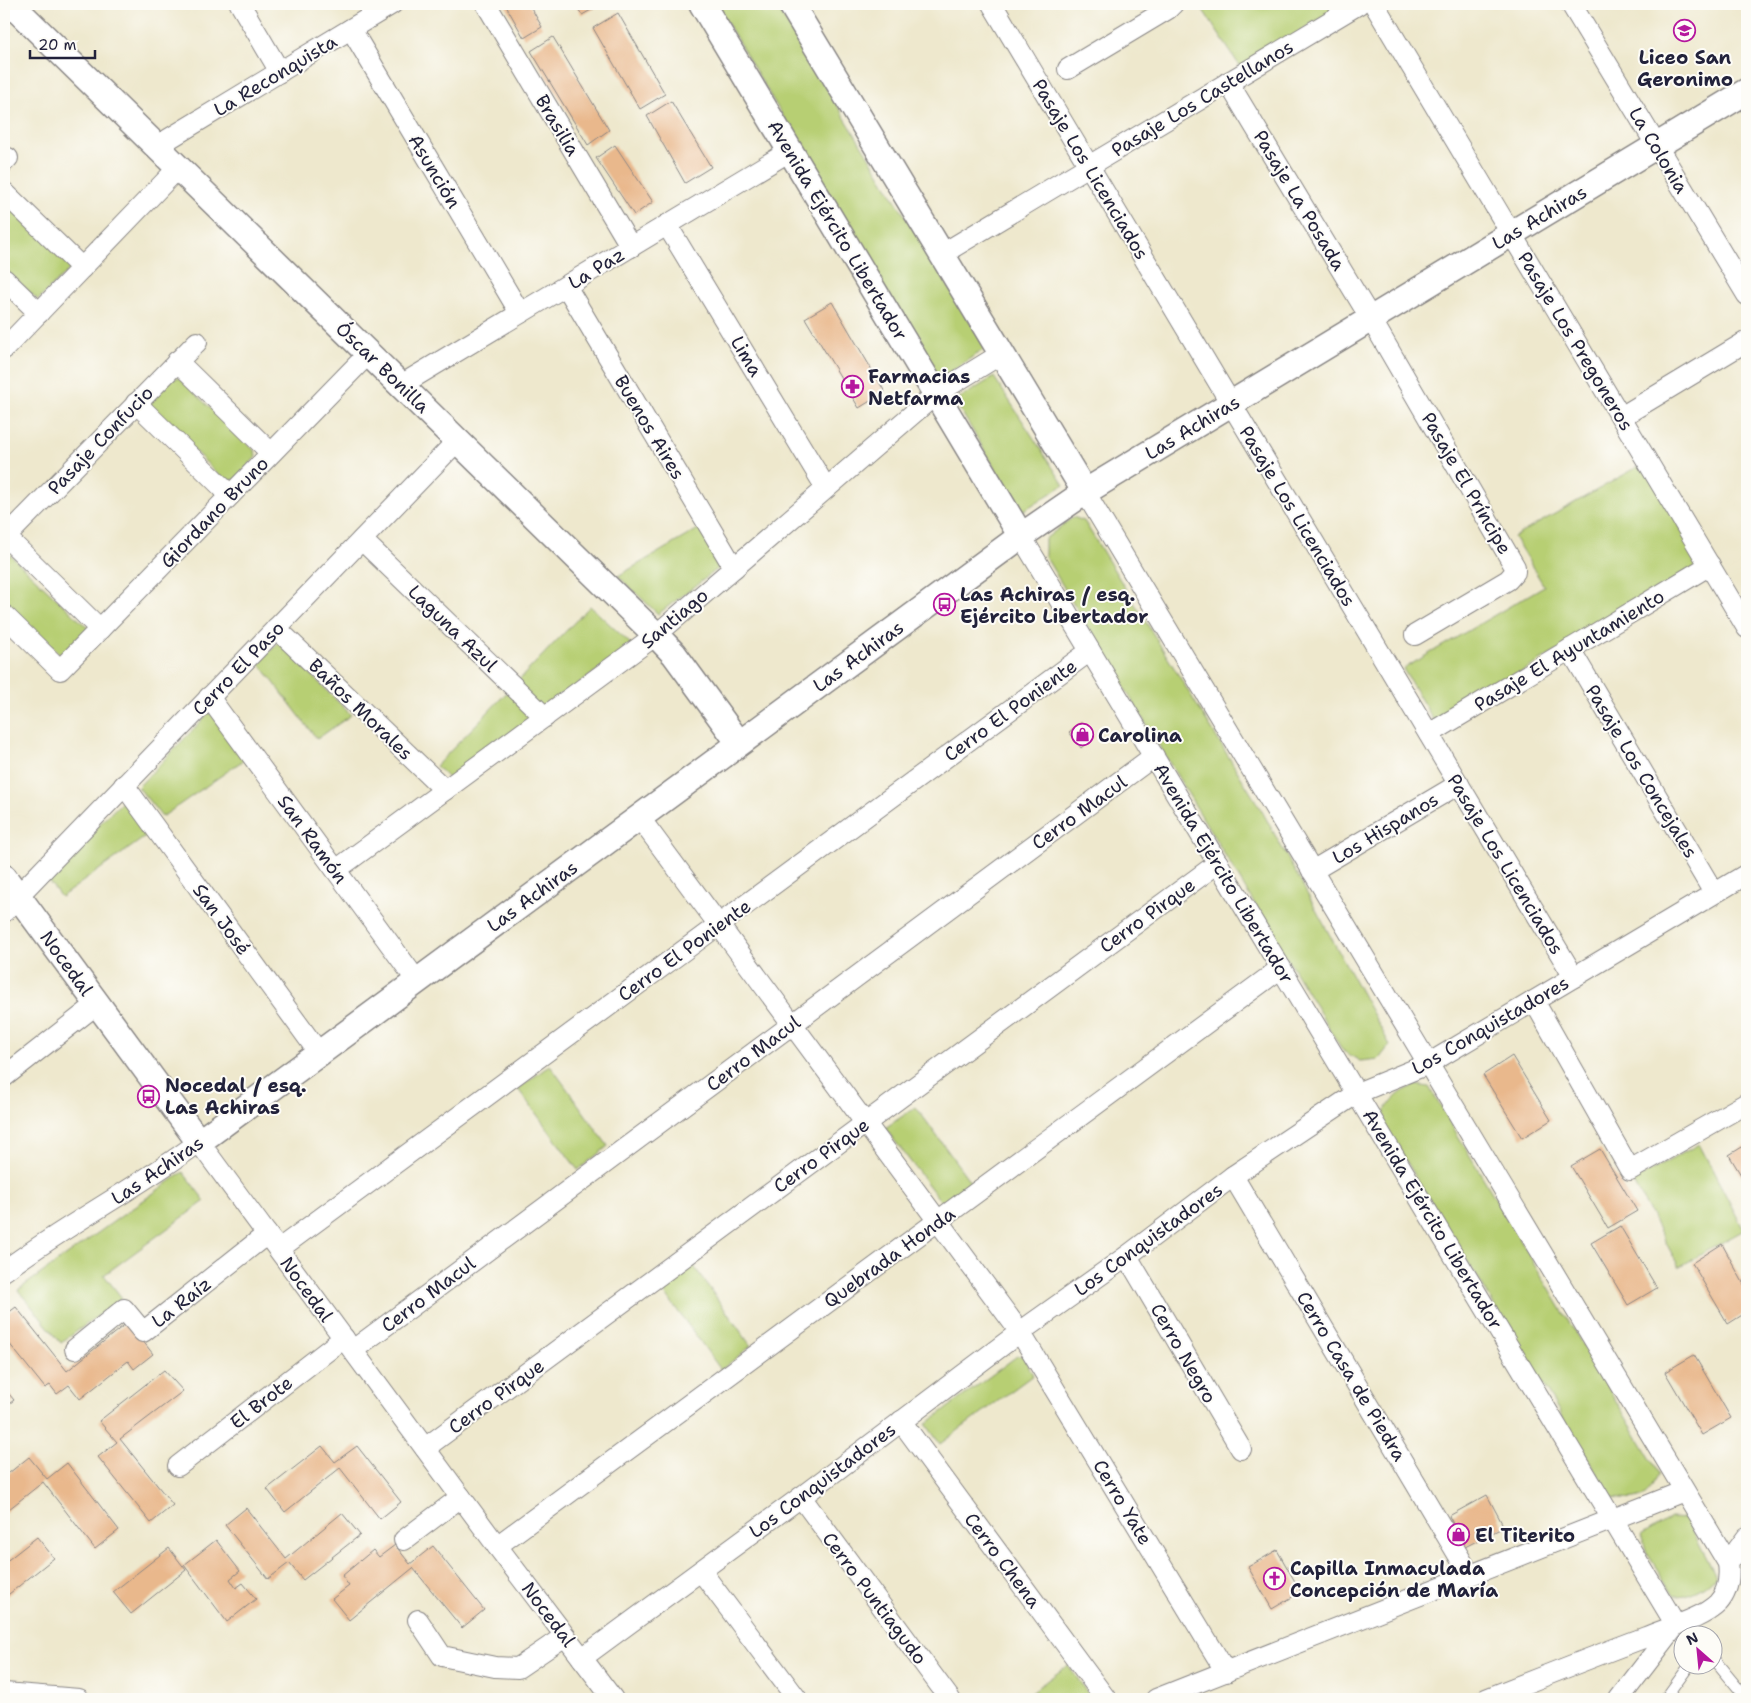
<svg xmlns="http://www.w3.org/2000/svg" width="1751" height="1703" font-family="'Shantell Sans',sans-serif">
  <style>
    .green { fill: #b7cf73; stroke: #6c7857 }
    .building { fill: #e9b88c }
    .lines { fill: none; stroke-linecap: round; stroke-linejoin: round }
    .service-casing { stroke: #888584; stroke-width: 12 }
    .minor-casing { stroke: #888584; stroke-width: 22 }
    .tertiary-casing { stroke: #888584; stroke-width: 28 }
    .service { stroke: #fff; stroke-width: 10 }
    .minor { stroke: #fff; stroke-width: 20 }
    .tertiary { stroke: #fff; stroke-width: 25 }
    .labels { text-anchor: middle; stroke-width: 4; stroke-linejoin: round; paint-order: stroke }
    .poi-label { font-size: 19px; font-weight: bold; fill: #22223b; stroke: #fdfcf7; text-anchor: start }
    .street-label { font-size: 19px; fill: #22223b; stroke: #fdfcf7 }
  </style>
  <rect width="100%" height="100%" fill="#fdfcf7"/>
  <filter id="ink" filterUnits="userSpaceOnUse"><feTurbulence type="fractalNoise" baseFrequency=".02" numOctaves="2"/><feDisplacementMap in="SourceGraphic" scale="10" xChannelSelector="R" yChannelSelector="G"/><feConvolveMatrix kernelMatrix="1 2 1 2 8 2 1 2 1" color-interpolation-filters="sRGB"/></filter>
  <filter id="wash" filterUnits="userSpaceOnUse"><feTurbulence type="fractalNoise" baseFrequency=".0096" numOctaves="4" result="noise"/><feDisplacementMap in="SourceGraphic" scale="20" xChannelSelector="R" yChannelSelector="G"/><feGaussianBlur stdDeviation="1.12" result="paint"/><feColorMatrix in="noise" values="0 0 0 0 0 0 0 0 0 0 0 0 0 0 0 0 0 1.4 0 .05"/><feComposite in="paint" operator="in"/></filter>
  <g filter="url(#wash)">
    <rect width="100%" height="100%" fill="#eee8cd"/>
    <g class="green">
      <polygon points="716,4 775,4 986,348 939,379"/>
      <polygon points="1199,4 1345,4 1241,68"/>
      <polygon points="4,200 73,266 38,300 4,268"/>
      <polygon points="994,377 1064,485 1021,512 955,401"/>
      <polygon points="173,378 179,378 255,451 256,457 235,480 224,480 150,407 150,399"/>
      <polygon points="1643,464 1703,565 1435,723 1403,669 1544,586 1514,537"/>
      <polygon points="1073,517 1084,521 1263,813 1390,1045 1379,1059 1360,1061 1343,1051 1045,556 1045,539"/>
      <polygon points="700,528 723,565 658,614 618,576"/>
      <polygon points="6,551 90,630 64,658 4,601 4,553"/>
      <polygon points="590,606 632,645 449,779 436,766"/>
      <polygon points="279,642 351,715 317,739 259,663"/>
      <polygon points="210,712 245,759 162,817 138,787"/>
      <polygon points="122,802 148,835 61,897 45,877"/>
      <polygon points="550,1065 608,1146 578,1170 518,1089"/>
      <path d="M 1416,1085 L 1429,1087 L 1659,1473 C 1645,1499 1642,1502 1612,1498 L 1380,1118 C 1392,1100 1396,1093 1416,1085 Z"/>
      <polygon points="916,1107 974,1187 954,1205 942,1203 885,1128"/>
      <polygon points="1699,1144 1744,1230 1679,1267 1633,1181"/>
      <polygon points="183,1172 205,1201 104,1275 122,1298 61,1343 18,1290"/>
      <polygon points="693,1265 751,1346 721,1370 661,1288"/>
      <polygon points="1017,1356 1023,1356 1033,1375 940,1444 926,1424"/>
      <path d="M 1670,1517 L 1686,1518 L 1716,1576 C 1707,1588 1689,1597 1674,1596 L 1647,1553 L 1641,1535 Z"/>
      <polygon points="1068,1665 1092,1699 1022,1699"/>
    </g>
    <g id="blocks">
      <g class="building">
        <polygon points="505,4 529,4 542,27 524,38"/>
        <polygon points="575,4 602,4 582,15"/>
        <polygon points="618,13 665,94 640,109 593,28"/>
        <polygon points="553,37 609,130 588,145 531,51"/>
        <polygon points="671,101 711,167 685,183 647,116"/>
        <polygon points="615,145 653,202 634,215 596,158"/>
        <polygon points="832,302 885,392 859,408 805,318"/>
        <polygon points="1082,722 1094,737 1081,748 1069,732"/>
        <polygon points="1512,1056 1551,1120 1522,1138 1483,1075"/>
        <polygon points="1747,1144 1747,1185 1729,1155"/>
        <polygon points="1600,1149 1637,1211 1608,1228 1571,1166"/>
        <polygon points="1620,1226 1657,1288 1628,1305 1591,1243"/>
        <polygon points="1722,1244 1747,1290 1747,1312 1728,1324 1692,1263"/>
        <polygon points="16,1307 67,1371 128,1322 153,1354 134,1369 128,1361 80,1399 69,1385 57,1394 50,1385 45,1388 4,1337 4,1316"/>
        <polygon points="1694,1355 1731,1418 1702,1435 1665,1372"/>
        <polygon points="164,1370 183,1391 120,1439 173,1505 151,1523 98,1457 117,1442 99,1421"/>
        <polygon points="4,1388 14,1400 4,1408"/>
        <polygon points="322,1446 335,1462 357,1446 401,1502 380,1519 340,1468 285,1512 267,1489"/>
        <polygon points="29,1457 47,1479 67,1463 119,1530 95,1549 43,1482 4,1513 4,1477"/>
        <polygon points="1487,1495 1504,1527 1465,1547 1449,1516"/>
        <polygon points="246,1508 286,1559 342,1513 360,1535 303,1580 289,1563 268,1579 225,1525"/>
        <polygon points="37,1537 54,1558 4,1598 4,1563"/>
        <polygon points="216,1540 240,1571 230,1579 236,1588 243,1583 256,1599 227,1622 184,1565"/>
        <polygon points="395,1545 410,1564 433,1546 484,1610 462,1628 413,1568 349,1620 332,1599 349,1586 342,1576 373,1550 379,1557"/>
        <polygon points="169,1548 186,1570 131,1614 113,1592"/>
        <polygon points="1277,1550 1301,1592 1272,1609 1248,1567"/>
      </g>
    </g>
  </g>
  <g filter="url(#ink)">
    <use href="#blocks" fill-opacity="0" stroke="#888584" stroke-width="1"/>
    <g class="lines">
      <defs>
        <g id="service">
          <polyline points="1714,1659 1747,1699"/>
          <polyline points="1665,1699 1689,1666"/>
        </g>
        <g id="minor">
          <polyline points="240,4 280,72"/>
          <polyline points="486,4 631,247"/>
          <polyline points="992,4 1574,977"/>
          <polyline points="1374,4 1747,628"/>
          <polyline points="1571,4 1747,295"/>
          <polyline points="351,29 520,313"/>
          <polyline points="1068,69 1168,9 1173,4"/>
          <polyline points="1228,82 1371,319 1515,567 1515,572 1508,580 1415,635"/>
          <polyline points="157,146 392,4"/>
          <polyline points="4,162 8,158"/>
          <polyline points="4,192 82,268"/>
          <polyline points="667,225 826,488"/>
          <polyline points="942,254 1359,4"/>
          <polyline points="4,279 39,313"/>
          <polyline points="566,286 734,568"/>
          <polyline points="4,349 179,167"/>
          <polyline points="177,361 271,453"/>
          <polyline points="401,385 790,151"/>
          <polyline points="136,403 230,495"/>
          <polyline points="1621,417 1747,341"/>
          <path d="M 1085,492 L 1728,1563 C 1730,1578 1728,1592 1718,1603 C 1702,1619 1667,1628 1646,1637 C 1592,1657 1539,1678 1486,1699"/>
          <polyline points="1021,536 1676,1625"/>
          <polyline points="6,537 100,629"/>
          <polyline points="4,539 197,342"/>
          <polyline points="362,540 545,717"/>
          <polyline points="4,615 60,670 369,353"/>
          <polyline points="276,628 445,790"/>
          <polyline points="1570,649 1714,893"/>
          <polyline points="209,697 417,981"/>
          <polyline points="1429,734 1710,565"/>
          <polyline points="124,785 319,1053"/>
          <polyline points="639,817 1020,1332 1226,1672"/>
          <polyline points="336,870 656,635 936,394 1001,354"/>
          <polyline points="1312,871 1459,784"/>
          <polyline points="4,912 18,896 458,440"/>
          <polyline points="1534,1001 1630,1170 1747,1103"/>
          <polyline points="4,1077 97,1004"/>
          <polyline points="1233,1176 1470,1575"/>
          <polyline points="279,1249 1090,651"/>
          <polyline points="1127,1256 1241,1449"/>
          <path d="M 4,1271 C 67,1224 136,1189 199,1142 L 497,1546 L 613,1699"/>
          <polyline points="75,1349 124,1309 143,1332 267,1234"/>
          <polyline points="353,1350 1154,756"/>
          <polyline points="901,1421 1106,1699"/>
          <polyline points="425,1448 1218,863"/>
          <polyline points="178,1466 344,1338"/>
          <polyline points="801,1497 950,1699"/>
          <polyline points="404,1540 461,1497"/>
          <polyline points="497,1546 1281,968"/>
          <polyline points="1728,1563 1747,1537"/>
          <polyline points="701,1571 797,1699"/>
          <polyline points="418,1620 442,1656 495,1667 518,1668 565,1636"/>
          <polyline points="582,1658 801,1497 1020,1332 1127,1256 1233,1176 1357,1093 1428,1064 1747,874"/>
          <polyline points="4,1693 79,1699"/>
          <polyline points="1156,1699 1684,1491"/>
          <polyline points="1619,1699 1676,1625"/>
        </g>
        <g id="tertiary">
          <polyline points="11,4 656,635 674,654 739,743"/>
          <polyline points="702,4 1021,536"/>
          <polyline points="791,4 1085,492"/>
          <polyline points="4,877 199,1142 1021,536 1085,492 1747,91"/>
        </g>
      </defs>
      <use href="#service" class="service-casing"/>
      <use href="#minor" class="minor-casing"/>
      <use href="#tertiary" class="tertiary-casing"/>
      <use href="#service" class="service"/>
      <use href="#minor" class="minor"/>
      <use href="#tertiary" class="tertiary"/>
    </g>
  </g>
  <defs>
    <symbol id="school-ring" viewBox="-11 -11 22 22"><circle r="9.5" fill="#fdfcf7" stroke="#b5179e" stroke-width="1.5"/><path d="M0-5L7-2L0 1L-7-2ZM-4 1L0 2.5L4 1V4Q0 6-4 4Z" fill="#b5179e"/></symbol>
    <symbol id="pharmacy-ring" viewBox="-11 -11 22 22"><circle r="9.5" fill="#fdfcf7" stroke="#b5179e" stroke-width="1.5"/><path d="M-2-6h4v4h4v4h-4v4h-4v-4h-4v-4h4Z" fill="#b5179e"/></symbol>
    <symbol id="bus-ring" viewBox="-11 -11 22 22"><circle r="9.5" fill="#fdfcf7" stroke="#b5179e" stroke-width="1.5"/><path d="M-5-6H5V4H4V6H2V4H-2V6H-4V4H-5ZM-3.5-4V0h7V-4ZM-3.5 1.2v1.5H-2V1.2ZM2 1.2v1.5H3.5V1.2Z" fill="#b5179e"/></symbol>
    <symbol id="shop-ring" viewBox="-11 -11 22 22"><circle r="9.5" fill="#fdfcf7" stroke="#b5179e" stroke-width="1.5"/><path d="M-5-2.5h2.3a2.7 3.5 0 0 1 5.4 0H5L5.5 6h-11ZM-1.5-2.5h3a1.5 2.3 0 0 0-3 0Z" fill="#b5179e"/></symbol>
    <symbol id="church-ring" viewBox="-11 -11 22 22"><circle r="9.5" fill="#fdfcf7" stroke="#b5179e" stroke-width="1.5"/><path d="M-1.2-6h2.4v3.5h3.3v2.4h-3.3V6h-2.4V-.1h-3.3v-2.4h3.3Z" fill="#b5179e"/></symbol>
  </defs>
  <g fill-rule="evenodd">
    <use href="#school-ring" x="1672" y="18" width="25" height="25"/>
    <use href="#pharmacy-ring" x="840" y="374" width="25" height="25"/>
    <use href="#bus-ring" x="932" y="592" width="25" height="25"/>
    <use href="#shop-ring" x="1070" y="722" width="25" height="25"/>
    <use href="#bus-ring" x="136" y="1084" width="25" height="25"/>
    <use href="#shop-ring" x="1446" y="1522" width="25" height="25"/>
    <use href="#church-ring" x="1262" y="1566" width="25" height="25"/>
  </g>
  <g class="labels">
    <g class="poi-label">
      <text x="1685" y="64" text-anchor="middle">Liceo San<tspan x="1685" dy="22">Geronimo</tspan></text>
      <text x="868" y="383">Farmacias<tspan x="868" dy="22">Netfarma</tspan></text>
      <text x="960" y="601">Las Achiras / esq.<tspan x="960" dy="22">Ejército Libertador</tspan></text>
      <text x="1098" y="742">Carolina</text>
      <text x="165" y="1092">Nocedal / esq.<tspan x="165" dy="22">Las Achiras</tspan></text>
      <text x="1475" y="1542">El Titerito</text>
      <text x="1290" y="1575">Capilla Inmaculada<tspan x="1290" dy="22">Concepción de María</tspan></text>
    </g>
    <g class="street-label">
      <text transform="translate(275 75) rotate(-31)" y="7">La Reconquista</text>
      <text transform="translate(1202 98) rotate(-31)" y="7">Pasaje Los Castellanos</text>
      <text transform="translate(558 125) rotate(59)" y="7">Brasilia</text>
      <text transform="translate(1659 150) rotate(59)" y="7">La Colonia</text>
      <text transform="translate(1091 169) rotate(59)" y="7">Pasaje Los Licenciados</text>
      <text transform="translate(435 171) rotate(59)" y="7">Asunción</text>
      <text transform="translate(1300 200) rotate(59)" y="7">Pasaje La Posada</text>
      <text transform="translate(1539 217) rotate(-31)" y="7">Las Achiras</text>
      <text transform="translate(838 230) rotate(59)" y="7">Avenida Ejército Libertador</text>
      <text transform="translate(596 268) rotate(-31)" y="7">La Paz</text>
      <text transform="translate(1576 341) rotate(59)" y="7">Pasaje Los Pregoneros</text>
      <text transform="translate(747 356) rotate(59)" y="7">Lima</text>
      <text transform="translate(383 367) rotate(44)" y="7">Óscar Bonilla</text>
      <text transform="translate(650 427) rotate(59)" y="7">Buenos Aires</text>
      <text transform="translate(1192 427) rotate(-31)" y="7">Las Achiras</text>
      <text transform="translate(100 440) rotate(-46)" y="7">Pasaje Confucio</text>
      <text transform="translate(1467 483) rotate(60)" y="7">Pasaje El Príncipe</text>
      <text transform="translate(214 512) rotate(-46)" y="7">Giordano Bruno</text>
      <text transform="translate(1298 516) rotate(59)" y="7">Pasaje Los Licenciados</text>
      <text transform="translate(674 618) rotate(-40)" y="7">Santiago</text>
      <text transform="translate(453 628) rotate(44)" y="7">Laguna Azul</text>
      <text transform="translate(1569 650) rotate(-31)" y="7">Pasaje El Ayuntamiento</text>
      <text transform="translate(858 656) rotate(-36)" y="7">Las Achiras</text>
      <text transform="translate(238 668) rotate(-46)" y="7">Cerro El Paso</text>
      <text transform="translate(361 709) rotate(44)" y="7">Baños Morales</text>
      <text transform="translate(1010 710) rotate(-36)" y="7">Cerro El Poniente</text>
      <text transform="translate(1642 771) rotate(59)" y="7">Pasaje Los Concejales</text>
      <text transform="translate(1079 812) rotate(-36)" y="7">Cerro Macul</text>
      <text transform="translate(1385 828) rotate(-31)" y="7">Los Hispanos</text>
      <text transform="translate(313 839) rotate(54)" y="7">San Ramón</text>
      <text transform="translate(1506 864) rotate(59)" y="7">Pasaje Los Licenciados</text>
      <text transform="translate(1224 873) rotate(59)" y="7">Avenida Ejército Libertador</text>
      <text transform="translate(532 896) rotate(-36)" y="7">Las Achiras</text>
      <text transform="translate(1147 915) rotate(-36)" y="7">Cerro Pirque</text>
      <text transform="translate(222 919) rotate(54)" y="7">San José</text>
      <text transform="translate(684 950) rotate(-36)" y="7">Cerro El Poniente</text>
      <text transform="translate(67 963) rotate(54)" y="7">Nocedal</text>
      <text transform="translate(1490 1025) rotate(-30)" y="7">Los Conquistadores</text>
      <text transform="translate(753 1053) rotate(-37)" y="7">Cerro Macul</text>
      <text transform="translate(821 1155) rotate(-36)" y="7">Cerro Pirque</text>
      <text transform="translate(157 1170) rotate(-34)" y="7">Las Achiras</text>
      <text transform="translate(1433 1219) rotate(59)" y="7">Avenida Ejército Libertador</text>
      <text transform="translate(1148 1239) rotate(-36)" y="7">Los Conquistadores</text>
      <text transform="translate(889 1257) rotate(-36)" y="7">Quebrada Honda</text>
      <text transform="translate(307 1289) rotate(54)" y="7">Nocedal</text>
      <text transform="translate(428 1294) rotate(-37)" y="7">Cerro Macul</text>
      <text transform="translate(181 1302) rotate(-38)" y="7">La Raíz</text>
      <text transform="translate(1184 1353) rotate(60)" y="7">Cerro Negro</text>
      <text transform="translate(1352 1376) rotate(59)" y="7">Cerro Casa de Piedra</text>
      <text transform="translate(496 1396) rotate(-36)" y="7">Cerro Pirque</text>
      <text transform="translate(261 1402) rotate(-38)" y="7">El Brote</text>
      <text transform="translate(822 1480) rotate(-37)" y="7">Los Conquistadores</text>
      <text transform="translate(1123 1502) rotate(59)" y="7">Cerro Yate</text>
      <text transform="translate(1003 1560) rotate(53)" y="7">Cerro Chena</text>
      <text transform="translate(875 1598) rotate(53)" y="7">Cerro Puntiagudo</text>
      <text transform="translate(549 1614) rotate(53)" y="7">Nocedal</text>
    </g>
  </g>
  <rect width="1751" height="1703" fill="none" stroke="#fdfcf7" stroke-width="20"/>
  <g transform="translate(1698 1650) rotate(333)"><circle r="24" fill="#fdfcf7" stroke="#a5a5ac"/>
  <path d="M0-4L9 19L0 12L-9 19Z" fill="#b5179e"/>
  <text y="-8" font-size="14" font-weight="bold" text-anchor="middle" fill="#22223b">N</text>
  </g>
  <path d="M30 50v8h65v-8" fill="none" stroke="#22223b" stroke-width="2.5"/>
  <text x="38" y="50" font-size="15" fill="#22223b" stroke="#fdfcf7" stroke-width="4" paint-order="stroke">20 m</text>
</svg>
